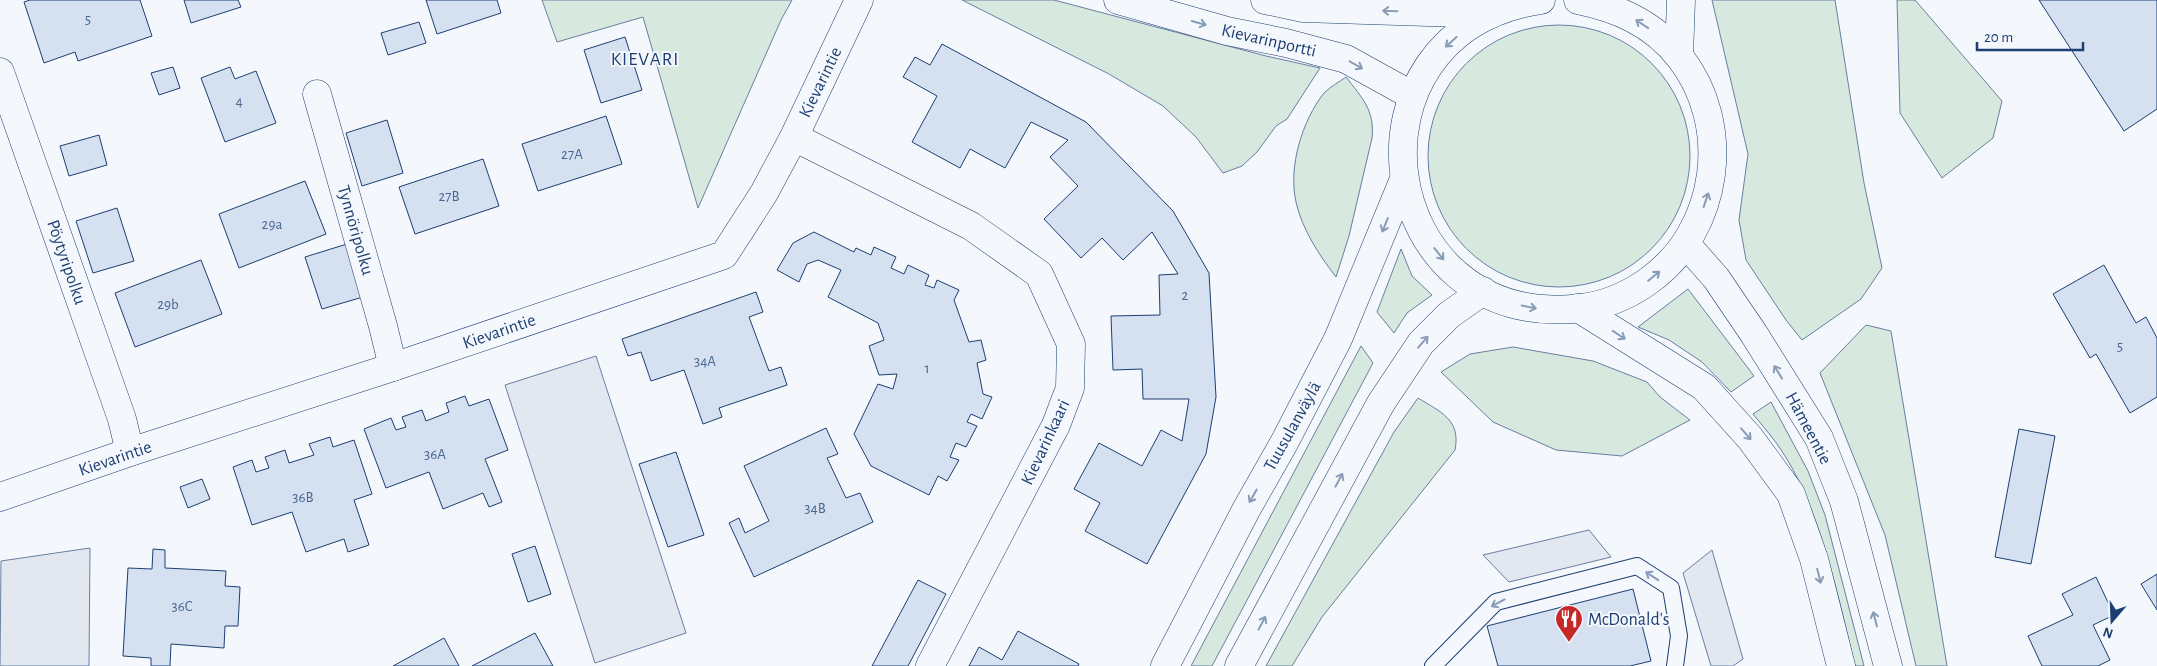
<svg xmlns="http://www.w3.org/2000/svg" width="2157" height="666" font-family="'Alegreya Sans',sans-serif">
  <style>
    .green { fill: #d7e8df; stroke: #687fa3 }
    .parking { fill: #e3e8f0; stroke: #687fa3 }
    .building { fill: #d5e0f0; stroke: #1d3f73 }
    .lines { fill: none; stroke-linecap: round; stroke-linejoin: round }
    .lane-casing { stroke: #1d3f73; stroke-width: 18 }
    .street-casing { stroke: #1d3f73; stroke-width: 29 }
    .secondary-casing { stroke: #1d3f73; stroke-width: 29 }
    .primary-casing { stroke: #1d3f73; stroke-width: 29 }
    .lane { stroke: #f4f7fb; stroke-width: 16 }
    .street { stroke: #f4f7fb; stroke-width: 28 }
    .secondary { stroke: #f4f7fb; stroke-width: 28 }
    .primary { stroke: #f4f7fb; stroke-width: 28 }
    .oneway { stroke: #889bb7 }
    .labels { text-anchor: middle; stroke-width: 4; stroke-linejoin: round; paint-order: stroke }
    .number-label { font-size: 15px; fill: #4b6792 }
    .street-label { font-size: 18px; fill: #1d3f73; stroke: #f4f7fb }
    .poi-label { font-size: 18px; fill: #1d3f73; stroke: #f4f7fb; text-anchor: start }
    .neighbourhood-label { font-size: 19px; letter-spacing: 1px; fill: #1d3f73; stroke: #f4f7fb }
  </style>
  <rect width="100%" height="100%" fill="#f4f7fb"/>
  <g class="green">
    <polygon points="542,0 792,0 781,20 698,208 643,17 557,42"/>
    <polygon points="962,0 1054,0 1266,56 1320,68 1287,119 1276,126 1257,152 1242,166 1223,173 1196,137 1163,106 1109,74"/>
    <polygon points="1712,0 1835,0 1864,183 1882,268 1861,299 1802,340 1786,320 1746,260 1739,220 1748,154"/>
    <polygon points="1897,0 1915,0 2002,101 1993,138 1942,178 1900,113"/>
    <circle cx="1559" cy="156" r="131"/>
    <path d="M 1346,77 C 1362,98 1375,110 1372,138 L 1349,236 L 1336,277 C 1319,255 1302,229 1296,202 C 1288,167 1302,121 1324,93 C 1330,87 1339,82 1346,77 Z"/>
    <polygon points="1401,249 1412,276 1432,295 1407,313 1394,333 1377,312"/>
    <polygon points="1688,289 1754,376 1731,392 1702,362 1669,340 1638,327"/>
    <polygon points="1866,325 1891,331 1947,666 1916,666 1885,535 1820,373"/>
    <polygon points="1361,346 1373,363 1212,666 1191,666"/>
    <polygon points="1513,347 1593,361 1647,382 1660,397 1690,420 1622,456 1556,450 1493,422 1441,372 1470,354"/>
    <path d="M 1418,398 C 1441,412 1461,420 1455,450 L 1322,617 L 1292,666 L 1266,666 L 1394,432 Z"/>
    <path d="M 1771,402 L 1808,471 L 1825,515 L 1864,666 L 1855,666 C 1838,596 1819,502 1777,444 C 1769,433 1761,424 1753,414 Z"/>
  </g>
  <g class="parking">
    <polygon points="596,356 686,633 595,663 505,385"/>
    <polygon points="1589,530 1611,557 1509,582 1483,555"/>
    <polygon points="90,548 89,666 0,666 1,561"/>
    <polygon points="1712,550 1743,659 1733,666 1711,666 1683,573"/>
  </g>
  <g class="building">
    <polygon points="30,0 140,0 152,36 78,61 75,52 44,63 24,2"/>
    <polygon points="184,0 238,0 241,7 191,23"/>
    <polygon points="426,0 497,0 501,13 437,34"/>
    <polygon points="2039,0 2157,0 2157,109 2124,131"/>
    <polygon points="419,22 426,43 388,55 381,33"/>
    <polygon points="625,37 642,90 601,103 584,50"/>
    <polygon points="942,44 1086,122 1173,211 1209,273 1216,397 1206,454 1147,564 1085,531 1100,503 1074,489 1099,443 1142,466 1161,430 1182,441 1189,399 1143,399 1142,369 1113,370 1111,316 1160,315 1159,275 1178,274 1152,232 1123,260 1102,238 1081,258 1044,219 1078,186 1050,157 1068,140 1031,122 1005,168 970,149 960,168 912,142 937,96 903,77 915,57 930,65"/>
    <polygon points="173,67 180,88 159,95 151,73"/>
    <polygon points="230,67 235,79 256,71 276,123 225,142 201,78"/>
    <polygon points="606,116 622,164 538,191 522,144"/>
    <polygon points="387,120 403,173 362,186 346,133"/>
    <polygon points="99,135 107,165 69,176 60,146"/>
    <polygon points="483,159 499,206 415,234 399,187"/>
    <polygon points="305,181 326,234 239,268 219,214"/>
    <polygon points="117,208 134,261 93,273 76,221"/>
    <polygon points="814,232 854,252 856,248 871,255 874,247 896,257 891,268 904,274 908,265 929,275 925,285 934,288 937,280 959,290 954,300 969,342 981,340 986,360 977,363 983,394 992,397 982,419 971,414 967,422 977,426 966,447 956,443 950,457 959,460 947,481 938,476 929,495 871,466 854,434 878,384 893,389 897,374 879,375 869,346 884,340 878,323 828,297 841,270 818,260 807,264 799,282 777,270 793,243"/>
    <polygon points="347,244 363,297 322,309 305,257"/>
    <polygon points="201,260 222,314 135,347 115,293"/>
    <polygon points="2104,265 2136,323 2146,317 2157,338 2157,397 2130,413 2096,354 2090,358 2053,294"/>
    <polygon points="756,292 763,312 749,317 769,371 781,367 787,385 719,408 722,417 703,424 684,370 651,381 641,352 628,356 622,339"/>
    <polygon points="465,396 469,406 489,399 508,450 485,459 502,502 489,507 483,493 443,509 429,472 386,488 364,429 391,418 396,430 406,427 402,417 422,410 426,421 449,412 446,403"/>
    <polygon points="826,428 838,454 827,458 846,498 860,493 873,522 754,577 729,523 739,518 745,533 769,521 744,466"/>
    <polygon points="2019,429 2055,436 2031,564 1995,557"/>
    <polygon points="330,437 333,447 354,440 372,494 354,500 369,545 348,552 344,539 306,552 292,512 252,525 233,467 252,460 256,472 269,468 265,457 285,450 289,463 314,455 309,444"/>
    <polygon points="676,452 704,535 668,547 639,464"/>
    <polygon points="202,479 210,499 188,508 180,487"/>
    <polygon points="535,546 551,594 528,602 512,554"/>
    <polygon points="153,549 165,550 165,568 226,571 225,586 240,587 238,626 225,626 224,648 171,644 170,666 151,666 151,658 123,656 128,568 152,569"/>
    <polygon points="2157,574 2157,610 2141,584"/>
    <polygon points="2096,577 2114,615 2093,625 2110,660 2098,666 2042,666 2028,636 2073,615 2062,594"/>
    <polygon points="918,580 946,594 908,666 872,666"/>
    <polygon points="1633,589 1651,661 1630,666 1498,666 1487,626"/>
    <polygon points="1018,631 1079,664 1078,666 969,666 979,647 1002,660"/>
    <polygon points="535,633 553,666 472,666"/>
    <polygon points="444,638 459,666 393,666"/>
  </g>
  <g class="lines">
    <defs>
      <polyline id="lane" points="1433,666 1496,602 1637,566 1671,588 1679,636 1675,666"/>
      <g id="street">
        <polyline points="0,72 122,419 130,452"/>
        <polyline points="317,94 383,326 393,367"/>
        <polyline points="794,137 971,226 1039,274 1071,344 1070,388 1056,425 930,666"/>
        <polyline points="0,497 130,452 393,367 724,255 764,193 794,137 859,0"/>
      </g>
      <g id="secondary">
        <polyline points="1118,0 1227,31 1286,43 1346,59 1413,96"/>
        <polyline points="1265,0 1303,8 1491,14"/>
      </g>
      <g id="primary">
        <path d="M 1541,0 C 1331,31 1373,334 1582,308 C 1627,302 1669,273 1691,234 C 1734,159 1711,58 1632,18 C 1615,9 1597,4 1578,0"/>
        <polyline points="1679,56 1681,0"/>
        <polyline points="1686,244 1716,278 1754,334 1819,438 1844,501 1888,666"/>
        <polyline points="1578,308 1704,387 1750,438 1791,494 1814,559 1841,666"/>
        <polyline points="1165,666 1246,510 1284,443 1338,339 1404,179"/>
        <polyline points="1239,666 1381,403 1421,343 1449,315 1483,291"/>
      </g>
    </defs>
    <use href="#lane" class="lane-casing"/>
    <use href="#street" class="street-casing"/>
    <use href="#secondary" class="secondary-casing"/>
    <use href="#primary" class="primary-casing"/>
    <use href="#lane" class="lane"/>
    <use href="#street" class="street"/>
    <use href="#secondary" class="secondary"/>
    <use href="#primary" class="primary"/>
  </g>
  <defs><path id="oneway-shaft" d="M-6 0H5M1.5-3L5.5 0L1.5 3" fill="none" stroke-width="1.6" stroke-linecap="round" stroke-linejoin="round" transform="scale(1.25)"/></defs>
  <g class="oneway">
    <use href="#oneway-shaft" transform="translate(1390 11) rotate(-178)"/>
    <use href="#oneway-shaft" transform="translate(1199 23) rotate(16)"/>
    <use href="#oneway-shaft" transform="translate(1642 24) rotate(-146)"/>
    <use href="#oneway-shaft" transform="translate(1451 42) rotate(138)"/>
    <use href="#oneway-shaft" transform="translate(1356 65) rotate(30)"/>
    <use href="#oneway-shaft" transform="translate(1706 200) rotate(-71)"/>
    <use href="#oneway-shaft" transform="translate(1385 225) rotate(112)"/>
    <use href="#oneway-shaft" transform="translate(1439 254) rotate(51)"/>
    <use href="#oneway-shaft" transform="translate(1654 276) rotate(-39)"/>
    <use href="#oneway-shaft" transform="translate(1529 307) rotate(12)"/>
    <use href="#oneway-shaft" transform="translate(1619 335) rotate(34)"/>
    <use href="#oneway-shaft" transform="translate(1423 342) rotate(-49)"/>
    <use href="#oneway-shaft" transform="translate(1778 372) rotate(-122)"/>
    <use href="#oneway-shaft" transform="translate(1746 434) rotate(49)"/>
    <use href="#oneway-shaft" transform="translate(1339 480) rotate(-62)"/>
    <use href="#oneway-shaft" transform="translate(1253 496) rotate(120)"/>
    <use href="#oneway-shaft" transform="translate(1652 576) rotate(-147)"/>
    <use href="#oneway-shaft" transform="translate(1819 576) rotate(76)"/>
    <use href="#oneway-shaft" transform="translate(1498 603) rotate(152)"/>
    <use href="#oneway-shaft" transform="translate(1875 619) rotate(-105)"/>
    <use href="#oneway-shaft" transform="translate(1262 623) rotate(-62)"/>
  </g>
  <defs>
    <symbol id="restaurant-pin" viewBox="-11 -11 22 30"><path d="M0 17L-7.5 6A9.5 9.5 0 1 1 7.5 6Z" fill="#c62828" stroke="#f4f7fb"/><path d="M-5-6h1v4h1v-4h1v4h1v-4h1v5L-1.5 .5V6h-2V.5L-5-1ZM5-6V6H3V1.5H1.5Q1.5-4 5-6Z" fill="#fff"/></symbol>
  </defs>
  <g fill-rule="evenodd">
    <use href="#restaurant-pin" x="1553" y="603" width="32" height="43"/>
  </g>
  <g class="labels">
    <g class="number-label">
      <text x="88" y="24">5</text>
      <text x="239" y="106">4</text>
      <text x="572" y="159">27A</text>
      <text x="449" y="201">27B</text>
      <text x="272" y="229">29a</text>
      <text x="1185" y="300">2</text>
      <text x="168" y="309">29b</text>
      <text x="2120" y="351">5</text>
      <text x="705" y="366">34A</text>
      <text x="927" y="373">1</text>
      <text x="435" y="459">36A</text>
      <text x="303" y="502">36B</text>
      <text x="815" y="513">34B</text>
      <text x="182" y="611">36C</text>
    </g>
    <g class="street-label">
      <text transform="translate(1269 40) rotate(13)" y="6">Kievarinportti</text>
      <text transform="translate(820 82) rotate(-64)" y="6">Kievarintie</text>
      <text transform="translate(356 230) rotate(74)" y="6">Tynnöripolku</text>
      <text transform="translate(67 262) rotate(71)" y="6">Pöytyripolku</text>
      <text transform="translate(499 331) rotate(-19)" y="6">Kievarintie</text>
      <text transform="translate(1292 426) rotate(-61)" y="6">Tuusulanväylä</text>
      <text transform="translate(1809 428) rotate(62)" y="6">Hämeentie</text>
      <text transform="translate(1045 442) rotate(-65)" y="6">Kievarinkaari</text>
      <text transform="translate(115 458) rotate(-19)" y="6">Kievarintie</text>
    </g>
    <g class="poi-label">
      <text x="1588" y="625">McDonald's</text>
    </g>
    <g class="neighbourhood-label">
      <text x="645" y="65">KIEVARI</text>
    </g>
  </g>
  <g transform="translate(2112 621) rotate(199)" stroke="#f4f7fb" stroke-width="4" paint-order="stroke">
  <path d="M0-4L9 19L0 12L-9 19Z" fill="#1d3f73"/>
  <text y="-8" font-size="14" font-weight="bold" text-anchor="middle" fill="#1d3f73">N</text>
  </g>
  <path d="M1977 42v8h106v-8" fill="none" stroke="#1d3f73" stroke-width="2.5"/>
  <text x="1984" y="42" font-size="15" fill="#1d3f73" stroke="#f4f7fb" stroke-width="4" paint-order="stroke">20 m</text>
</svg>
